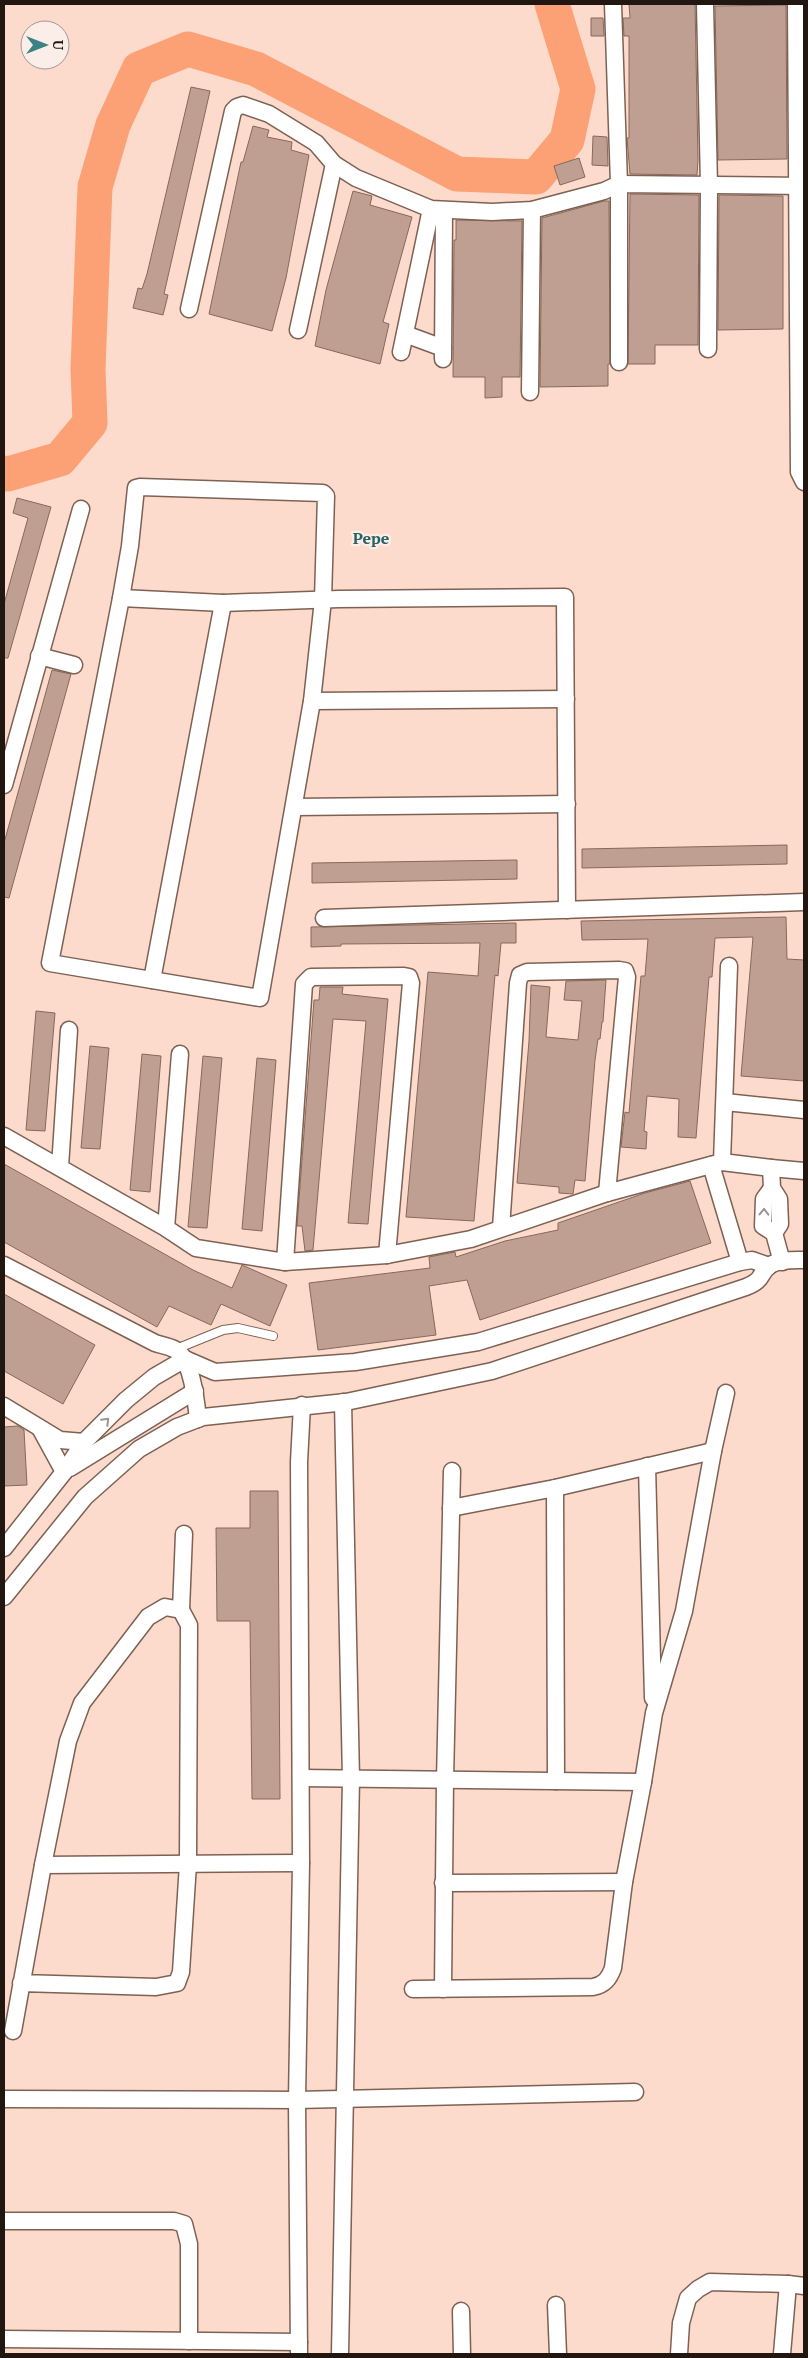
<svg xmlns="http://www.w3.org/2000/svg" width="808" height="2358" font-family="'PT Serif',serif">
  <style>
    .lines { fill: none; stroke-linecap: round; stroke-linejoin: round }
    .river { stroke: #fba175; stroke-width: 35 }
    .building { fill: #bf9f91; stroke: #86695b }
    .lane-casing { stroke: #7d6153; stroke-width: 10 }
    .street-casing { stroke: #7d6153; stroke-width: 19 }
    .lane { stroke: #fff; stroke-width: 8 }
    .street { stroke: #fff; stroke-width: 16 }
    .oneway { stroke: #9b9693 }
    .labels { text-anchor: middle; stroke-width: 4.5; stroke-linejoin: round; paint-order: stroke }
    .quarter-label { font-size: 16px; font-weight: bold; fill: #276161; stroke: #fbede7 }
  </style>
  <rect width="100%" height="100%" fill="#fcdbcc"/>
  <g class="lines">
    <polyline class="river" points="4,473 8,474 60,459 90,423 88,369 95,187 113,125 139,69 188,49 256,69 457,174 536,177 567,140 578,89 552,4"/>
  </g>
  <g class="building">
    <polygon points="629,4 695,4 698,160 697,175 630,174 627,138 629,138 629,36 624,36 623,18 630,18"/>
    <polygon points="786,5 787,159 718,160 715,6"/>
    <polygon points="591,18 603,18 604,36 591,36"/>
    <polygon points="191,87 210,91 164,294 168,295 163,315 133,308 138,288 142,289 147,274"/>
    <polygon points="253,126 269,130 267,137 292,142 291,150 309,155 286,278 272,331 209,314 241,162 243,162"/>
    <polygon points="593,136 607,137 608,166 592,165"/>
    <polygon points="579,158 585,177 560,185 554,166"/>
    <polygon points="353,191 372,196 370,205 412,217 383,322 389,324 380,364 315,346 326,290"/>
    <polygon points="630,194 699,195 698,345 655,345 655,364 628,364"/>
    <polygon points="719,195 783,196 783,329 718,330"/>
    <polygon points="604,201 609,201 610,364 608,364 608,386 540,387 542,218"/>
    <polygon points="456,220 522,221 520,377 502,377 502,397 485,398 485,377 453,377 454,240 456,240"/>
    <polygon points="17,498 51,507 8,658 4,658 4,604 28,518 13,513"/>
    <polygon points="52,670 71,674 9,898 4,897 4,843"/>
    <polygon points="787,845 787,864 582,868 582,849"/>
    <polygon points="517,860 517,879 312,883 312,863"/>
    <polygon points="786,917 787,959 804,960 804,1081 741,1076 753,937 715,938 712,977 709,977 696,1138 678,1137 679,1099 647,1096 644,1131 647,1132 646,1149 621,1147 625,1112 629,1113 641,976 645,976 648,939 582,940 581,921"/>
    <polygon points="516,923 516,943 501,943 498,976 495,975 474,1221 406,1217 428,972 478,976 480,943 341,944 341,946 311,947 311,927"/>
    <polygon points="606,980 603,1022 602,1022 600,1039 598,1039 595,1060 585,1181 575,1180 573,1194 559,1193 559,1187 517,1183 529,1041 531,985 550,987 546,1037 578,1040 582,1001 564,1000 566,981"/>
    <polygon points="320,987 343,987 342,994 388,999 368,1224 348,1223 366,1021 333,1019 313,1250 305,1251 302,1226 297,1226 314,1000 319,1000"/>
    <polygon points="36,1011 55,1013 45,1131 26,1130"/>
    <polygon points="90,1046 109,1048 100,1149 81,1148"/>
    <polygon points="142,1054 161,1056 150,1192 130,1190"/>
    <polygon points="203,1056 222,1058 207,1228 188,1227"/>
    <polygon points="257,1058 276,1060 262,1231 242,1229"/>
    <polygon points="4,1164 193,1270 232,1288 242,1265 287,1285 270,1326 221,1304 211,1325 169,1306 157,1327 4,1242"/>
    <polygon points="690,1181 711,1243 480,1320 467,1280 429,1286 436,1335 318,1350 309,1283 430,1268 429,1257 455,1252 456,1257 505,1241 558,1230 558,1223 645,1193"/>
    <polygon points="4,1294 95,1345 63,1404 4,1371"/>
    <polygon points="18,1426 24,1430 27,1485 4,1486 4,1427"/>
    <polygon points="250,1491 278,1491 280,1799 252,1799 250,1621 217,1621 216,1528 250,1528"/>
  </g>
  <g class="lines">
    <defs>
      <polyline id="lane" points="176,1349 223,1330 238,1328 273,1336"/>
      <g id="street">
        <polyline points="613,4 619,184 619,362"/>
        <polyline points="705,4 709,186 708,349"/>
        <polyline points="796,4 799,472 804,482"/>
        <polyline points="189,309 233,111 237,107 243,105 269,114 316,143 334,164 356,178 431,209 492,212 532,210 604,191 619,184 804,186"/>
        <polyline points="298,330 334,164"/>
        <polyline points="405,334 443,348"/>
        <polyline points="401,352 431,209"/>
        <polyline points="443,359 444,211"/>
        <polyline points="530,392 532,210"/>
        <polygon points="140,487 323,493 326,496 323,600 312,701 260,998 50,963 121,598 130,546 136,488"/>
        <polyline points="121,598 223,603 339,599 565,597 567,910"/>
        <polyline points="39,656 74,665"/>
        <polyline points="312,701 566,699"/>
        <polyline points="4,785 81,509"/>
        <polyline points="294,807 567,804"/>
        <polyline points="324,918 804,902"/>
        <polyline points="152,980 223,603"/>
        <polyline points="725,1102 804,1110"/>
        <polyline points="4,1136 166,1228 196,1248 285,1262 387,1255 471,1239 607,1193 722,1162 771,1168 772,1188 779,1199 780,1224 774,1233"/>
        <polyline points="722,1162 729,966"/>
        <polyline points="711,1165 740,1262"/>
        <polyline points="60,1167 69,1030"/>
        <polyline points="771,1168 804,1171"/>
        <polyline points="772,1188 764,1199 763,1226 774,1233 782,1262"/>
        <polyline points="166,1228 180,1054"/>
        <polyline points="501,1228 518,983 520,975 527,972 619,970 625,971 627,977 607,1193"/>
        <polyline points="285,1262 304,984 311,977 404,976 409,977 411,983 387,1255"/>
        <path d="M 4,1265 L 155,1343 C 161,1345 168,1346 174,1349 C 192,1357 196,1401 198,1419"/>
        <polyline points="185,1359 215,1372 355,1362 478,1342 740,1262 752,1260 769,1266"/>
        <polyline points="4,1406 60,1440 84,1442"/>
        <polyline points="41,1430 64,1472"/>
        <polyline points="647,1466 653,1698"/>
        <polyline points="70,1468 195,1391"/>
        <polyline points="555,1488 556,1781"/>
        <polyline points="451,1508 555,1488 713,1451"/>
        <polyline points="4,1548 64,1472 84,1442 126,1400 154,1377 185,1359"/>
        <path d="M 4,1597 L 85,1497 L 139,1449 L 177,1427 L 203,1417 L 346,1402 L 492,1371 L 746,1287 C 765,1279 758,1275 769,1266 C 778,1259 794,1260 804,1260"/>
        <polyline points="181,1610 184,1534"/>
        <path d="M 301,1778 L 643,1782 L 624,1882 L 613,1968 C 609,1979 604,1985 593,1987 L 413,1989"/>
        <polyline points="643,1782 654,1713 684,1611 713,1451 726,1393"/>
        <polyline points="43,1865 301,1863"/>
        <polyline points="443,1883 624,1882"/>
        <polyline points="443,1989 445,1780 452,1471"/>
        <polyline points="13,2031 43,1865 68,1741 82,1703 148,1617 165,1607 181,1610 189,1625 188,1864 181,1972 177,1983 156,1987 21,1983"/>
        <polyline points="4,2099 297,2100 635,2092"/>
        <polyline points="4,2221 174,2221 184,2224 189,2244 189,2341"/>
        <polyline points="556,2305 558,2354"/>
        <polyline points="461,2311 462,2354"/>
        <polyline points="4,2339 299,2342"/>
        <polyline points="299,2354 297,2100 301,1863 299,1462 302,1405"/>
        <polyline points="340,2354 351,1779 343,1402"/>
        <polyline points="679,2354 681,2323 688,2298 698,2289 710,2282 788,2284 804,2286"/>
        <polyline points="782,2354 788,2284"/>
      </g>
    </defs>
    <use href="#lane" class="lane-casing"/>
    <use href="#street" class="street-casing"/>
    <use href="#lane" class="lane"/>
    <use href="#street" class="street"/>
  </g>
  <defs><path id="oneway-chevron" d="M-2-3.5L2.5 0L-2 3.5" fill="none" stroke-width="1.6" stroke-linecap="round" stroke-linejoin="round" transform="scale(1.25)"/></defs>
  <g class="oneway">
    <use href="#oneway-chevron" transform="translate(764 1212) rotate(-89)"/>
    <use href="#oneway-chevron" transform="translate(106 1421) rotate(-45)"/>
  </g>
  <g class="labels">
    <g class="quarter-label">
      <text x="371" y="544">Pepe</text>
    </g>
  </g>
  <rect width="808" height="2358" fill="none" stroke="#211610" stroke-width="10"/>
  <g transform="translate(45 45) rotate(90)"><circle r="24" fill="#fbede7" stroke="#a49791"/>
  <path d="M0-4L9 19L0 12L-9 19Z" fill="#3a8283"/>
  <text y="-8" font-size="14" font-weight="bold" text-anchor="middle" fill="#211610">U</text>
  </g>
</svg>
